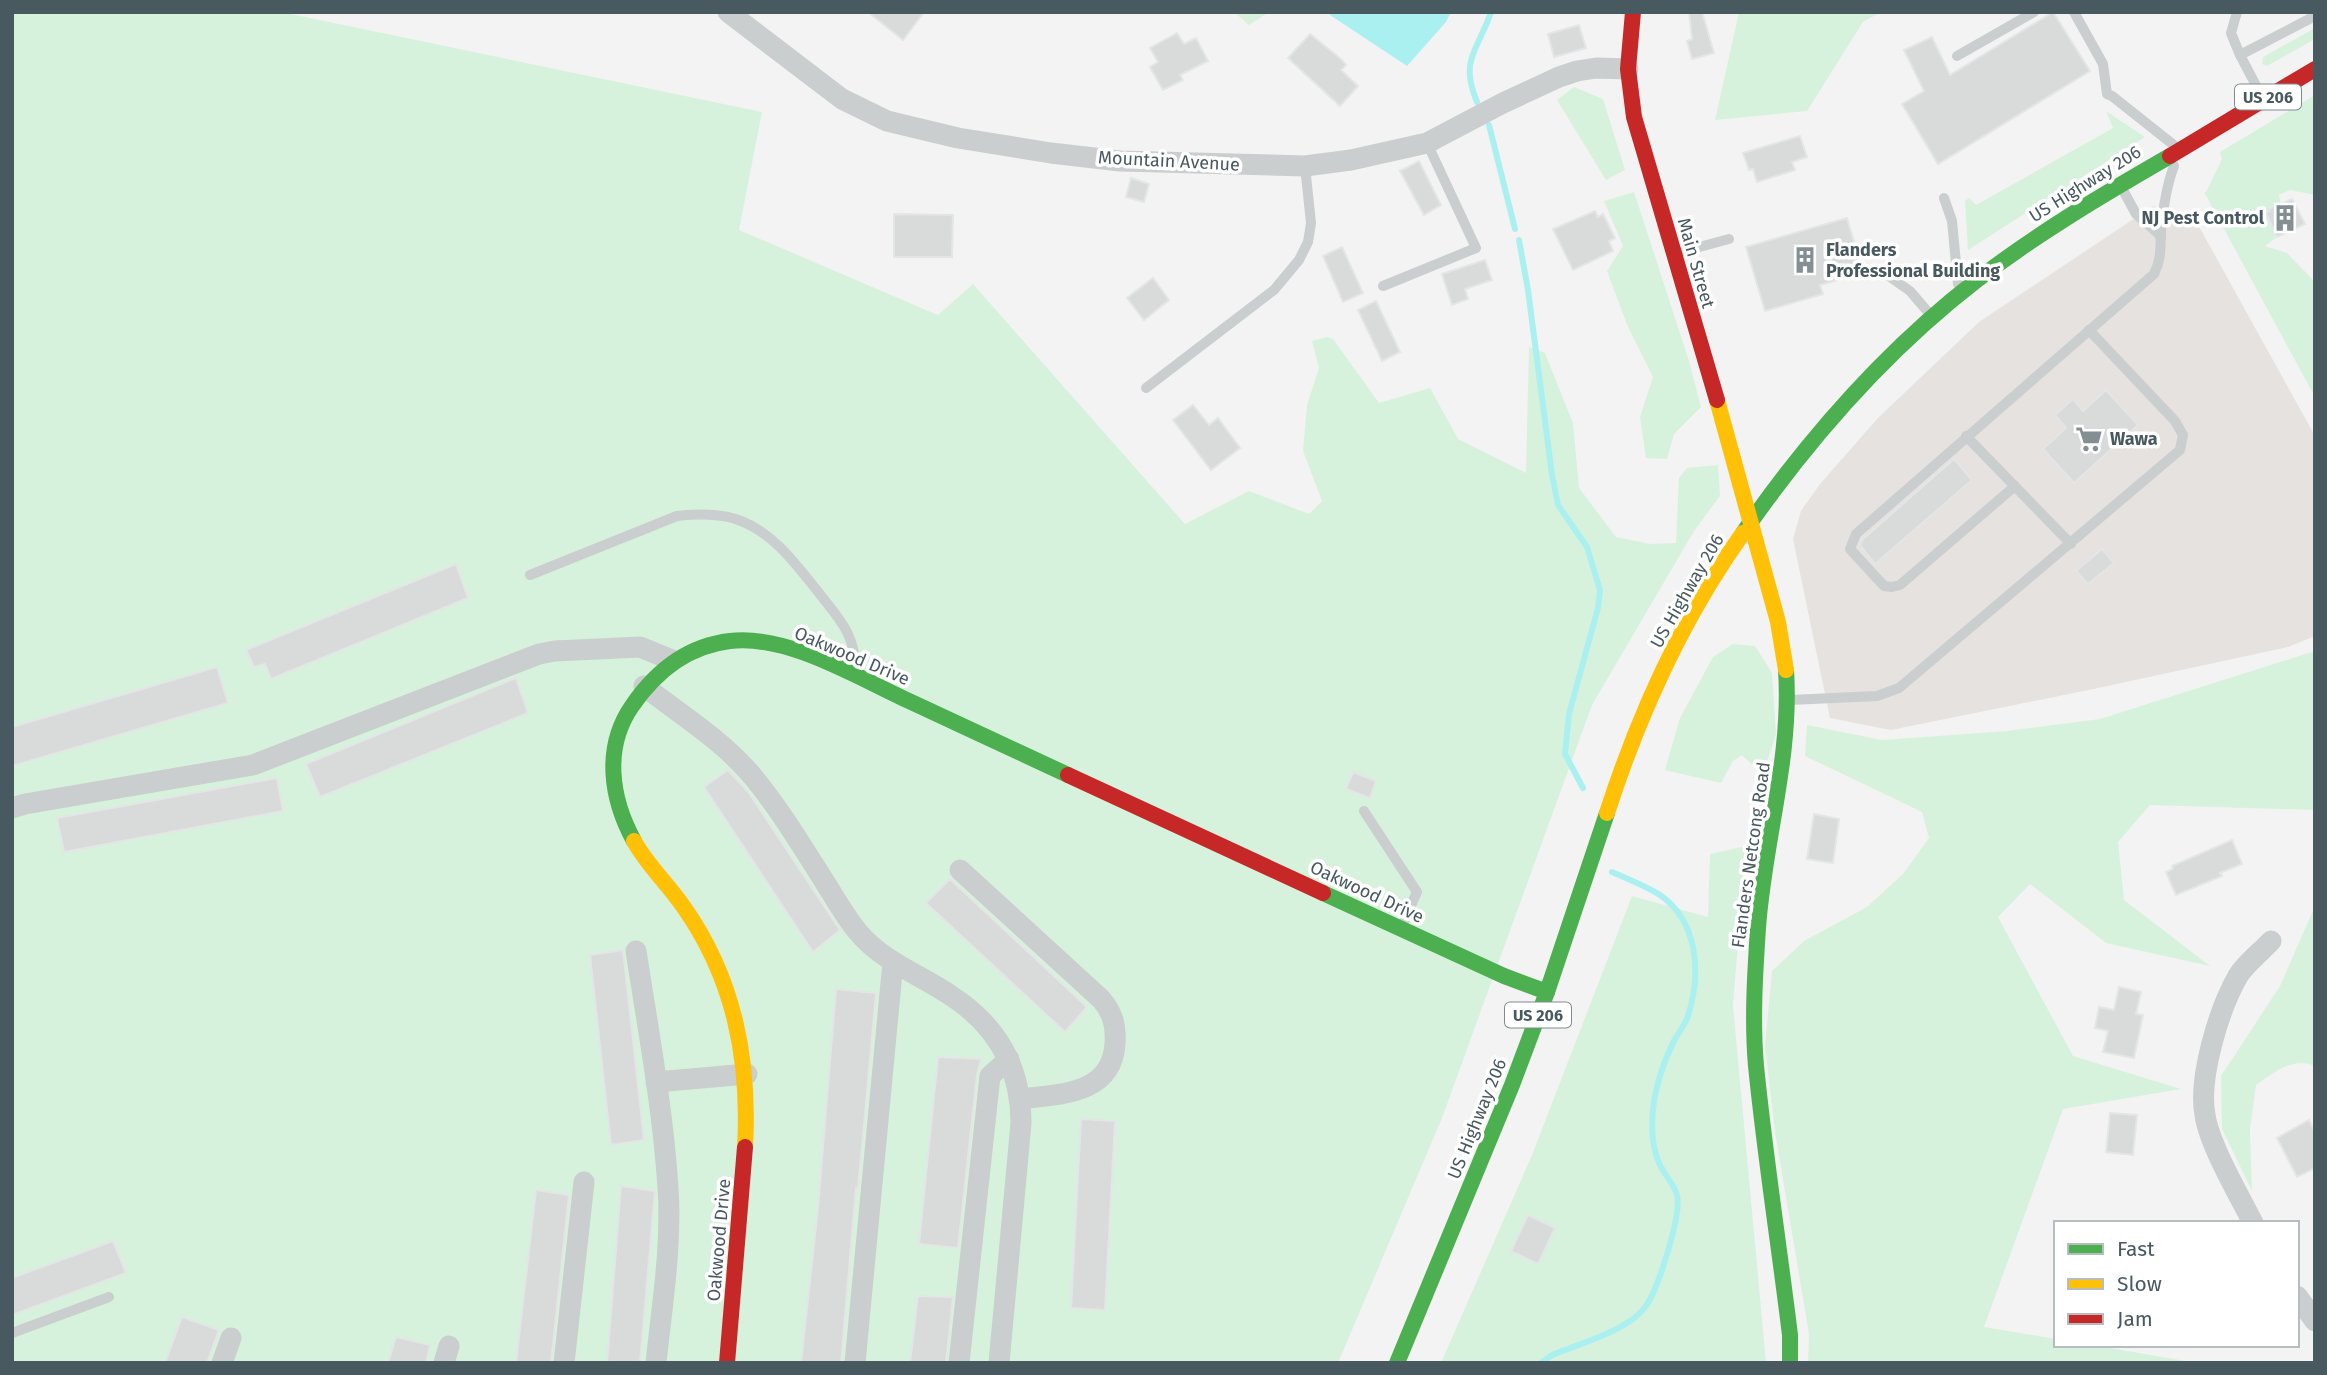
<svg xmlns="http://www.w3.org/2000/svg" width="2327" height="1375" font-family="'Fira Sans',sans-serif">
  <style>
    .commercial { fill: #e5e2e0 }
    .green { fill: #d7f2dc }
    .water { fill: #abf0f0 }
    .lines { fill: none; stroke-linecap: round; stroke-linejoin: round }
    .stream { stroke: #abf0f0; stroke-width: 6 }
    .building { fill: #d9dbdb; stroke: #e4e5e6; stroke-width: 2 }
    .lane { stroke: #cacece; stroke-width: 10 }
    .street { stroke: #cacece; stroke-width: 21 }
    .fast { stroke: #4caf50; stroke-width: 16 }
    .slow { stroke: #ffc107; stroke-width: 16 }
    .jam { stroke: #c62828; stroke-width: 16 }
    .labels { text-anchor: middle; stroke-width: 7; stroke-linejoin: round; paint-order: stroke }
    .shield { fill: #fff; stroke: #808b90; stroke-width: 2 }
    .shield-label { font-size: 16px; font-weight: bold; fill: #495960 }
    .street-label { font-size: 18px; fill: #495960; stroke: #fff }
    .poi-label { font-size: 18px; font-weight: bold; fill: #495960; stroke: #fff; text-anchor: start }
  </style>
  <rect width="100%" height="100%" fill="#f3f3f3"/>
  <polygon class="commercial" points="2153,206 2197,223 2315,436 2315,636 2288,647 2098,688 1891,730 1830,718 1793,539 1801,511 1820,484 1878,418 1979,322"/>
  <g class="green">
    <polygon points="12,12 281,12 762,112 739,230 938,315 973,284 1185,524 1249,491 1309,514 1322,501 1303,451 1307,405 1319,368 1312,341 1327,337 1333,339 1379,403 1430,388 1458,439 1526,473 1529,347 1545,353 1573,423 1579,488 1616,537 1651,544 1676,543 1679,478 1687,468 1718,465 1720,496 1694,531 1592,705 1442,1118 1338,1363 12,1363"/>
    <polygon points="1234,12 1269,12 1249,25"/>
    <polygon points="1739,12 1881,12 1863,22 1807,111 1715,120"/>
    <polygon points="2315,28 2315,39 2267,66 2262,64 2263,57"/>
    <polygon points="1574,87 1603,99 1625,170 1606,180 1557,100"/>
    <polygon points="2315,95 2315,195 2290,190 2279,195 2281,204 2269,210 2277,237 2265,246 2287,253 2315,282 2315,397 2204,192 2206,192 2222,159 2220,152"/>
    <polygon points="2106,111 2145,137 1968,250 1965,201 1969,198 1976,205 2113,128"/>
    <polygon points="1634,192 1689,361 1701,407 1674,434 1667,459 1646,458 1640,417 1653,377 1628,327 1607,271 1623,246 1604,201"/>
    <polygon points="1733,644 1755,646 1772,673 1776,734 1763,775 1742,755 1733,761 1721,783 1665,770 1680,718 1713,657"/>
    <polygon points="2315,651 2315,810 2150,805 2118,842 2124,900 2210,966 2106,943 2030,884 1998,917 2073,1056 2181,1089 2063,1109 1984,1327 2056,1339 2056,1345 2093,1345 2197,1363 1808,1363 1809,1334 1775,1132 1765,1046 1772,971 1804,941 1867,907 1903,874 1929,838 1922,812 1805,756 1807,725 1882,740 2007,731 2100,719"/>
    <polygon points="1746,846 1733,1005 1766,1363 1441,1363 1532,1155 1632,896 1708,917 1710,854"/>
    <path d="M 2315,906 L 2315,1066 C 2293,1056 2273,1073 2256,1085 L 2250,1129 L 2252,1191 L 2222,1129 L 2221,1076 L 2280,986 Z"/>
  </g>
  <polygon class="water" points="1329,12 1451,12 1446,22 1407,66 1330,15"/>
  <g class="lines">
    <g class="stream">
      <path d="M 1477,102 C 1459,59 1478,51 1491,12"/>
      <polyline points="1489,125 1515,229"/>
      <polyline points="1519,240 1528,290 1552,475 1558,505 1587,547 1600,590 1598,608 1569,714 1565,754 1583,788"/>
      <path d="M 1541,1363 L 1552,1355 C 1577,1345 1608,1336 1630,1321 C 1635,1318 1642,1311 1646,1306 C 1658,1289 1682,1214 1677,1195 C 1674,1185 1669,1180 1664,1172 C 1652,1154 1651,1131 1653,1110 C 1655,1087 1664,1060 1675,1039 C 1679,1032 1685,1025 1688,1016 C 1701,975 1699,922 1660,895 C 1646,886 1628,879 1612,872"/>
    </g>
  </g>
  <g class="building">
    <polygon points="868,12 924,12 903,40"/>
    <polygon points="1689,12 1702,12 1714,53 1692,59 1687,41 1692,39"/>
    <polygon points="2053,12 2090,71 1938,164 1902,104 1924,91 1904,50 1932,37 1950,75"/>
    <polygon points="1579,25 1586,48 1554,57 1548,34"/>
    <polygon points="1177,33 1184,44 1196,38 1208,61 1180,75 1183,80 1163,90 1150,67 1158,62 1150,48"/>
    <polygon points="1310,34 1342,60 1346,65 1341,70 1358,86 1340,106 1288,58"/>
    <polygon points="1800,136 1807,157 1792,162 1795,170 1757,182 1753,169 1749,170 1743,153"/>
    <polygon points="1419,161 1441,205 1424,215 1400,171"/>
    <polygon points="1131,178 1149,184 1144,202 1126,197"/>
    <polygon points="2292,199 2305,224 2277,237 2266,213 2270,211 2269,209"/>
    <polygon points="1595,211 1598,217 1603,214 1615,238 1609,241 1613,251 1573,270 1553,229"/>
    <polygon points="894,214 953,215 952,257 894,257"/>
    <polygon points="1847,218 1863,273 1820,285 1823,294 1765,311 1746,247"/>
    <polygon points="1342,247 1363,293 1343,302 1323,256"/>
    <polygon points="1485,260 1492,280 1465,289 1468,299 1452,305 1442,274"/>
    <polygon points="1153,278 1169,300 1144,320 1127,298"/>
    <polygon points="1376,301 1400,352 1382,361 1358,310"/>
    <polygon points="2106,390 2138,425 2074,483 2043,449 2066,428 2055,415 2073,399 2083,411"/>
    <polygon points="1193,405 1209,425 1218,418 1240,448 1211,470 1173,420"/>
    <polygon points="1954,459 1972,480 1875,564 1860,545 1863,539"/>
    <polygon points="2102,549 2114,563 2088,584 2076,571"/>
    <polygon points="456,564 468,598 271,679 265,664 254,667 246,650"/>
    <polygon points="217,667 228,703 12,766 12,727"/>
    <polygon points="516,678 528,713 320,797 306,764"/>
    <polygon points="728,770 749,793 840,930 813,952 704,787"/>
    <polygon points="1353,772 1376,781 1370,798 1346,789"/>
    <polygon points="277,778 283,811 64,852 57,818"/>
    <polygon points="1814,814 1839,819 1833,863 1807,859"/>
    <polygon points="2232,840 2242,864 2220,873 2222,876 2176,895 2166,872 2173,869 2172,866"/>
    <polygon points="950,879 1087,1007 1065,1032 926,903"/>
    <polygon points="623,950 644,1140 611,1145 590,955"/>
    <polygon points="2119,987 2141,992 2136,1014 2143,1015 2134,1058 2103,1052 2108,1031 2095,1028 2099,1007 2114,1010"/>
    <polygon points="836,989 876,993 864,1125 858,1188 856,1188 841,1363 801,1363 818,1208"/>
    <polygon points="938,1057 981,1059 977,1075 958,1248 919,1244"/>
    <polygon points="2110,1113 2137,1115 2133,1155 2106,1152"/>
    <polygon points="1081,1119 1115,1121 1105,1310 1071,1308"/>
    <polygon points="2309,1120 2315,1132 2315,1168 2297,1177 2277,1138"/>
    <polygon points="621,1186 655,1191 640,1363 607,1363"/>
    <polygon points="536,1190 569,1195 551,1363 516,1363"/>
    <polygon points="1528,1215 1555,1228 1538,1264 1511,1251"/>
    <polygon points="113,1241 126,1273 12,1315 12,1278"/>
    <polygon points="918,1296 953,1297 946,1363 910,1363"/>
    <polygon points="182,1317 219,1330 207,1363 165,1363"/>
    <polygon points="396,1337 430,1345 426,1363 388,1363"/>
  </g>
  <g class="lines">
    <g class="lane">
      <polyline points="2074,12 2103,64 2107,94 2112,96 2175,146"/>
      <polyline points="2237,12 2231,33 2240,55"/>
      <polyline points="1957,56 2034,12"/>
      <polyline points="2261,95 2240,55 2315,16"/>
      <polyline points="2123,190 2136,214 2161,236"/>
      <polyline points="1944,198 1952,221 1958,284"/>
      <polyline points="1677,253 1729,239"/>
      <polyline points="1883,272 1910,291 1928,312"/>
      <polyline points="1383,286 1476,248 1427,143"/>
      <polyline points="1146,388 1274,290 1299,260 1308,242 1311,223 1305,166"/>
      <polyline points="1966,436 2071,544"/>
      <path d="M 2015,486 L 1900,585 L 1892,587 L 1884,586 L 1850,549 L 1856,534 L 2154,274 C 2162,258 2160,247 2161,231 C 2163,209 2166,187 2174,166"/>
      <path d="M 530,575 L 677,516 C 698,514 721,513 741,521 C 775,534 797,566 819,593 C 828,605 840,618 847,632 C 854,646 856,659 856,674"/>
      <polyline points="1790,700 1877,696 1899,688 2180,450 2183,435 2175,421 2089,330"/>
      <polyline points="1364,811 1417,892 1402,926"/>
      <polyline points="12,1333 109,1297"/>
    </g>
    <g class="street">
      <polyline points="728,12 842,99 887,121 958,138 1051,153 1120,161 1305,166 1351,160 1427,143 1503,103 1559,77 1577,71 1596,68 1628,69"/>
      <path d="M 644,686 C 681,715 724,741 754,778 C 781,811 803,848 826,884 C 836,900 846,918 858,932 C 883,962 919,974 950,995 C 997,1025 1021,1068 1021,1123 L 999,1363"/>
      <polyline points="12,808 25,804 253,765 539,654 555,651 640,647 672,660"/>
      <path d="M 960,870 L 1101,999 C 1113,1013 1116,1025 1115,1044 C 1112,1095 1059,1094 1021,1099"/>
      <path d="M 636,951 C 648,1029 663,1109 668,1188 C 672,1246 662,1305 656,1363"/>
      <polyline points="656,1082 747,1074"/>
      <path d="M 2253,1223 C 2239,1195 2209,1144 2205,1115 C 2198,1078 2219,1009 2238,976 C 2245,964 2261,952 2271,941"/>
      <polyline points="2297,1296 2315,1321"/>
      <polyline points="222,1363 231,1338"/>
      <polyline points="444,1363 449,1346"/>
      <polyline points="564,1363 584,1182"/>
      <polyline points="855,1363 893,962"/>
      <polyline points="959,1363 990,1076 1009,1059"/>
    </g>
    <g class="fast">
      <path d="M 1743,533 C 1809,438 1885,351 1977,280 C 2038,233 2104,194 2170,156"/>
      <path d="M 1786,670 C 1792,758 1764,841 1758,928 C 1755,973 1752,1021 1756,1066 C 1765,1156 1779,1245 1790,1335 L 1790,1363"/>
      <path d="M 634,841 C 611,799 603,748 632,706 C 656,671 687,646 730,641 C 788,634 858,678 909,701 C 962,726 1015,750 1068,775"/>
      <polyline points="1323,893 1504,976 1547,992"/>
      <polyline points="1397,1363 1512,1085 1547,992 1607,813"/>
    </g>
    <g class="slow">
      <polyline points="1717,400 1778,622 1786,670"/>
      <path d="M 1607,813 C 1639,714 1683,617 1743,533"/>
      <path d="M 634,841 C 647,865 668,884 683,906 C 734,978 750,1059 745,1147"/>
    </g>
    <g class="jam">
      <polyline points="1633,12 1628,69 1634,117 1717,400"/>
      <polyline points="2170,156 2315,69"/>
      <polyline points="1068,775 1323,893"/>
      <polyline points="727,1363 745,1147"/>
    </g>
  </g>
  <defs>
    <symbol id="building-bare" viewBox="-9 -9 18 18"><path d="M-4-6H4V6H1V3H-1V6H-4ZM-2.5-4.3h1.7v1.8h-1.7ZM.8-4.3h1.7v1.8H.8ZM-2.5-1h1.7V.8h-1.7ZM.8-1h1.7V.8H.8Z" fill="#848f93" stroke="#fff" stroke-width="2.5" paint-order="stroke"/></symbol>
    <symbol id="supermarket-bare" viewBox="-9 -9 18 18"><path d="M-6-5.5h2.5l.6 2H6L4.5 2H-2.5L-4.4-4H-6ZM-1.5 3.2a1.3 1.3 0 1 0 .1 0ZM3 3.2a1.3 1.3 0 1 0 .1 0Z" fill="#848f93" stroke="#fff" stroke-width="2.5" paint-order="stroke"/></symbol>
  </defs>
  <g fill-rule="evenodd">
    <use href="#building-bare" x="2266" y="199" width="38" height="38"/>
    <use href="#building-bare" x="1786" y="241" width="38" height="38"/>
    <use href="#supermarket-bare" x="2070" y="420" width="38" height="38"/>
  </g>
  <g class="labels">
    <g class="shield">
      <rect x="2235" y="84.5" width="66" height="25" rx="5"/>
      <rect x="1505" y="1002.5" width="66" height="25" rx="5"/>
    </g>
    <g class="shield-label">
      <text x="2268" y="103">US 206</text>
      <text x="1538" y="1021">US 206</text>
    </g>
    <g class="street-label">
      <text transform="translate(1169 161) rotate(3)" y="6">Mountain Avenue</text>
      <text transform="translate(2085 184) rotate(-32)" y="6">US Highway 206</text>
      <text transform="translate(1696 263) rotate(74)" y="6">Main Street</text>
      <text transform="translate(1687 591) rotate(-60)" y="6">US Highway 206</text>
      <text transform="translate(852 656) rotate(23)" y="6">Oakwood Drive</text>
      <text transform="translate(1751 855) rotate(-82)" y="6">Flanders Netcong Road</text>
      <text transform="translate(1367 892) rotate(25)" y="6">Oakwood Drive</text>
      <text transform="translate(1477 1119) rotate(-68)" y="6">US Highway 206</text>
      <text transform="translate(719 1240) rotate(-85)" y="6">Oakwood Drive</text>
    </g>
    <g class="poi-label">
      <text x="2264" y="224" text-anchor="end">NJ Pest Control</text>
      <text x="1826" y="256">Flanders<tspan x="1826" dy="21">Professional Building</tspan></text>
      <text x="2110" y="445">Wawa</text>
    </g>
  </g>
  <rect width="2327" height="1375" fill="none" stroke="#495960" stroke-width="28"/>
  <rect x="2054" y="1221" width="245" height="126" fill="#ffffff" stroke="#b6bdbf" stroke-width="2"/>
  <rect x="2068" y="1244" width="35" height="10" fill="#4caf50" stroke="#b6bdbf" stroke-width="2"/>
  <text x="2117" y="1256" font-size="21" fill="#495960">Fast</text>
  <rect x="2068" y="1279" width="35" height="10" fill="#ffc107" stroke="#b6bdbf" stroke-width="2"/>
  <text x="2117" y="1291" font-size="21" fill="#495960">Slow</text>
  <rect x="2068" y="1314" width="35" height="10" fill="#c62828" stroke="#b6bdbf" stroke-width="2"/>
  <text x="2117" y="1326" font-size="21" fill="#495960">Jam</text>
</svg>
